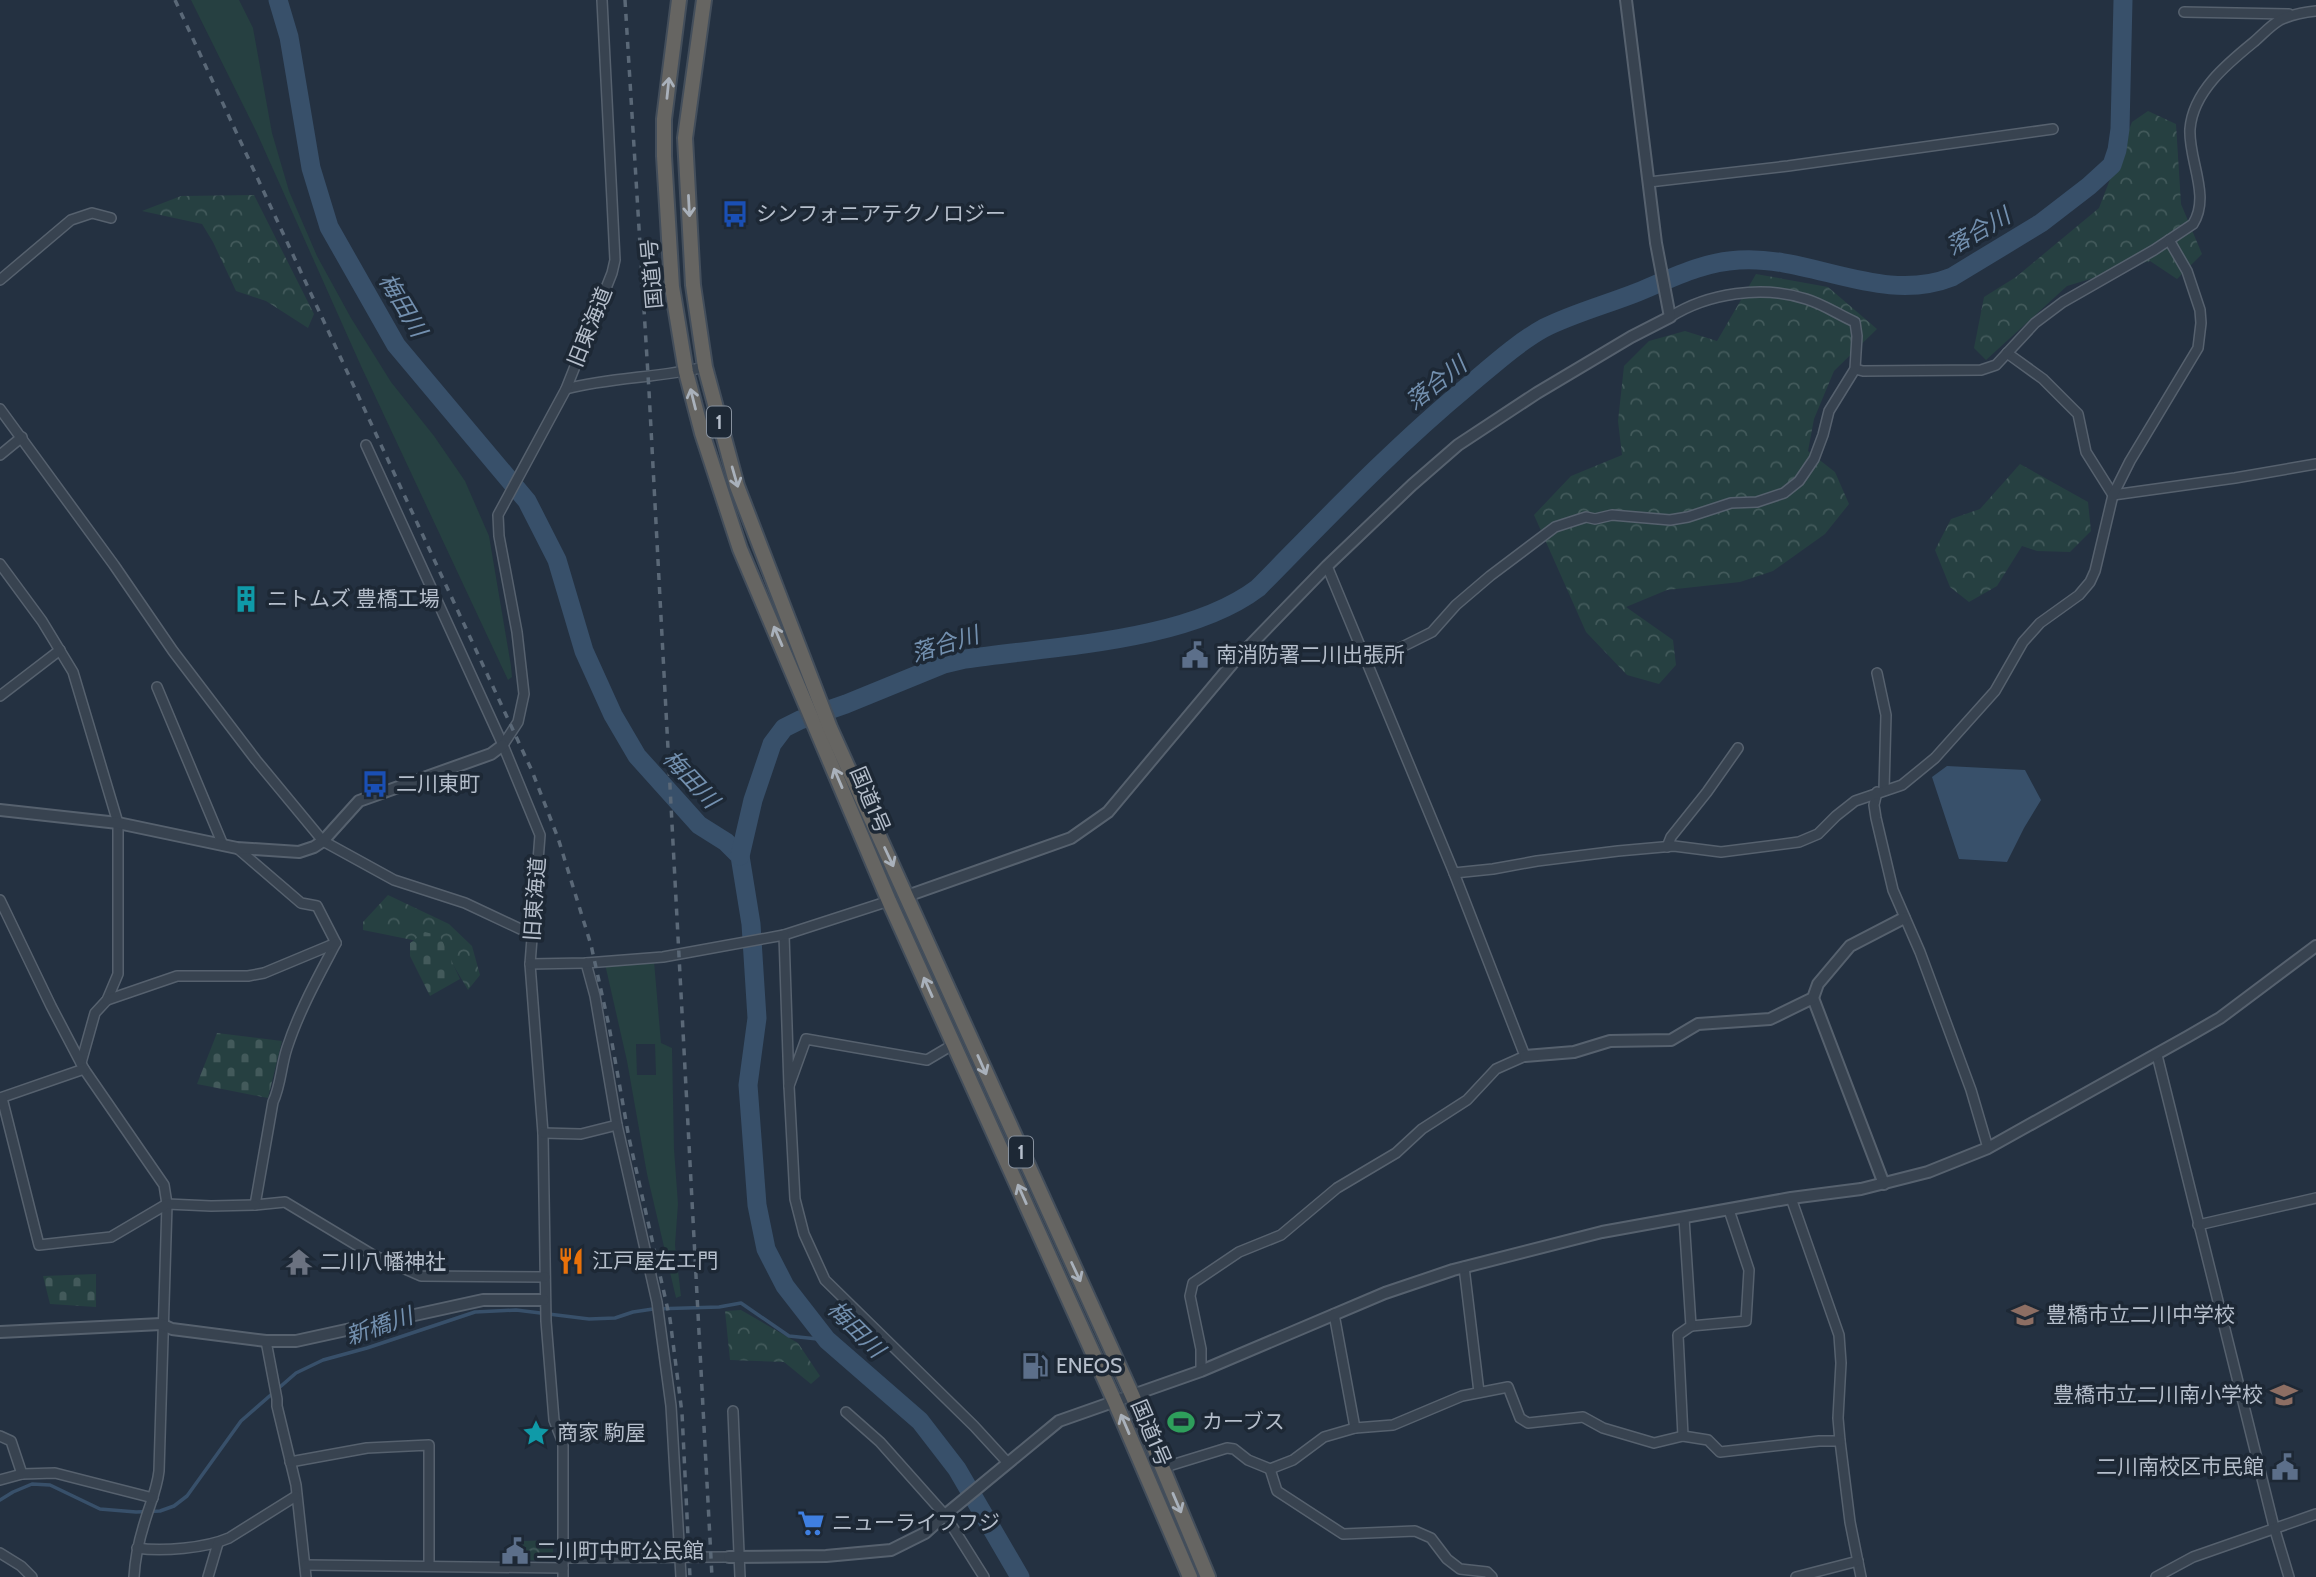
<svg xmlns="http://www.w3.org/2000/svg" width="2316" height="1577" font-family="Cabin,'Noto Sans JP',sans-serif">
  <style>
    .green { fill: #264041; fill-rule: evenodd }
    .forest { fill: url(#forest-crowns) }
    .cemetery { fill: url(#cemetery-stones) }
    .water { fill: #38506a }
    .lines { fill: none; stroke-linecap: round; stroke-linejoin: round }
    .stream { stroke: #38506a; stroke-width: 3.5 }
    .river { stroke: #38506a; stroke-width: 19 }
    .minor-casing { stroke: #56616e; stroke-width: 12 }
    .tertiary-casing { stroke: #56616e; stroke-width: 14 }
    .trunk-casing { stroke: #434e5b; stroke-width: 18 }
    .minor { stroke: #384350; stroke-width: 9 }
    .tertiary { stroke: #384350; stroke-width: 10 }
    .trunk { stroke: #666562; stroke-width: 14 }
    .rail { stroke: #5a6877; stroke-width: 3.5; stroke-dasharray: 7 7; stroke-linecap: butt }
    .oneway { stroke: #a9b1bb }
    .labels { text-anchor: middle; stroke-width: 7; stroke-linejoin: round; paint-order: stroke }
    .shield { fill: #1d2835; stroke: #87919e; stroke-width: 2 }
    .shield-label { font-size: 19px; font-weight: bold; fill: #b5becb }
    .poi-label { font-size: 21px; fill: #b5becb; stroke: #1d2835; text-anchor: start }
    .street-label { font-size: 21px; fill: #b5becb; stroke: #1d2835 }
    .water-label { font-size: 23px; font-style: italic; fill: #7390af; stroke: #1d2835 }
  </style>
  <defs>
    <pattern id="forest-crowns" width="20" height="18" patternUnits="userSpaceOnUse" patternTransform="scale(1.75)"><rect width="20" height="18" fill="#264041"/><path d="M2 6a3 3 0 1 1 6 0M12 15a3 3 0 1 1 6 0" fill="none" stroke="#435a5b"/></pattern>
    <pattern id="cemetery-stones" width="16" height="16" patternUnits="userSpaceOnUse" patternTransform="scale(1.75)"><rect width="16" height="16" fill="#264041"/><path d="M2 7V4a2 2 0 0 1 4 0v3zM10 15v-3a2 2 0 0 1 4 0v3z" fill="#435a5b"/></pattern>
  </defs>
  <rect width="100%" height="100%" fill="#243141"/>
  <g class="green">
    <polygon points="191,0 239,0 253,28 272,133 289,191 317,256 351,318 391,382 434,436 465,481 489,536 511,666 512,677 508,680 361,366 256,131"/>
    <path d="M 654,961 L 661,1043 L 672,1048 L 674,1149 L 678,1204 L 675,1245 L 681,1296 L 676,1298 L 647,1174 L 627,1061 L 605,964 ZM 636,1044 L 655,1044 L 656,1075 L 637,1075 Z"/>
  </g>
  <g class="forest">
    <polygon points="2148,111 2176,124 2181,204 2202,254 2177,279 2150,261 2067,286 1986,360 1974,348 1984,297 2016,277 2099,208 2132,122"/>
    <polygon points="254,195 314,314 308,328 266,301 236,291 213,242 202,224 142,211 181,196"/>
    <polygon points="1756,274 1828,287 1877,329 1834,371 1814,419 1808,451 1835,472 1849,504 1825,534 1773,571 1740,582 1667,590 1626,607 1673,640 1676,665 1659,684 1627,675 1586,632 1534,515 1571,476 1622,455 1618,421 1624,366 1649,341 1685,331 1717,341"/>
    <polygon points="2020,464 2088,502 2091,531 2070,552 2037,551 2022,546 1997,586 1969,602 1950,587 1935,550 1951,519 1980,509"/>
    <polygon points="388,895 449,924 472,946 480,975 468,990 442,946 363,930 363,922"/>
    <polygon points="741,1310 798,1343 820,1376 811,1384 784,1362 730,1360 725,1311"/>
    <polygon points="553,1540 553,1561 522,1560 523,1541"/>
  </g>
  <g class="cemetery">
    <polygon points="425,932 440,936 460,979 430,996 410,956 410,943"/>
    <polygon points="217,1033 282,1041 268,1098 197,1084"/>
    <polygon points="96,1274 96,1307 50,1304 43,1276"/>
  </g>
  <polygon class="water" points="1947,766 2025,770 2041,800 2024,828 2007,862 1959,859 1932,777"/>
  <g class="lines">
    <polyline class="stream" points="0,1500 13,1492 32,1484 50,1485 100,1509 136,1512 160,1511 174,1506 187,1496 241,1421 296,1373 323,1360 367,1348 475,1312 516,1310 589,1319 615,1318 633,1312 653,1309 719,1307 741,1303 789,1336 827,1340"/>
    <g class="river">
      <polyline points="278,0 289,37 311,168 329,227 396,345 527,501 557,560 584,651 613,715 637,756 699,825 726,842 740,856 751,924 757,1018 748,1085 757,1205 766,1249 785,1286 827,1340 920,1421 957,1469 1020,1577"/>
      <path d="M 740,856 L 753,800 L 772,744 L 784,728 L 800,720 L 846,704 L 944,664 L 965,659 C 1053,646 1187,642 1258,588 C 1327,518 1393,448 1468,386 C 1492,366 1517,343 1544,328 C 1574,313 1608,304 1638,292 C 1672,278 1702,262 1739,260 C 1810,255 1882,305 1952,277 L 2041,223 L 2089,186 L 2112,165 L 2117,150 L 2120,129 L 2123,0"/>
    </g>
    <defs>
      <g id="minor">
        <polyline points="2184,12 2289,14"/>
        <polyline points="1649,182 1788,166 2053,129"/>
        <polyline points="0,280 71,220 92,213 111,218"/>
        <polyline points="2007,353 2043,379 2078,414 2086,452 2113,495"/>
        <path d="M 1855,369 L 1863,371 L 1981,370 L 1996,365 L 2035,323 L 2063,302 L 2154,250 L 2193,224 C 2211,196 2188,159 2190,129 C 2193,91 2228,63 2255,41 C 2263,34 2271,25 2280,20 C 2291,15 2304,12 2316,11"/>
        <path d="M 566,389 C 611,377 659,378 705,367"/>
        <polyline points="0,409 114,565 173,651 256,760 323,841 394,880 465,903 533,935"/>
        <polyline points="366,445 503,745 540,835 530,964 543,1133 546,1321 554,1420 563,1443 563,1577"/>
        <polyline points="0,455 22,437"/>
        <polyline points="2113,495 2235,478 2316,464"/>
        <polyline points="0,564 42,621 73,672 118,823 118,974 107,1000 95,1013 81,1063"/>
        <path d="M 1367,661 L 1398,649 L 1432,632 L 1456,605 L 1490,576 L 1555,527 L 1586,517 L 1595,519 L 1612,515 L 1670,520 L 1688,517 L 1731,503 L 1757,502 L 1784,493 L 1799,481 L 1814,459 L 1823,435 L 1829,411 L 1855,369 L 1857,336 L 1855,322 C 1839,315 1823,304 1806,299 C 1762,285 1708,293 1670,317"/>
        <polyline points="1877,673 1886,715 1884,790"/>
        <polyline points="157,687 223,845"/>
        <polyline points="0,696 60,650"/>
        <polyline points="503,745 518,722 524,694 517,632 499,536 498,515 566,389 612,273 615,260 602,0"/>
        <polyline points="1877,792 1874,805 1876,818 1893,890 1920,952 1971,1090 1988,1148"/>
        <polyline points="1667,847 1671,837 1707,792 1738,748"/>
        <path d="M 237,848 L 301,903 L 317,906 L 336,943 C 318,977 299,1011 287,1048 C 281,1066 281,1085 273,1102 L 255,1205 L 285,1202 L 373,1255 L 421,1276 L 545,1277"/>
        <polyline points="1454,873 1493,869 1537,861 1618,851 1674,846 1721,852 1799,842 1818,834 1836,816 1855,801 1902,785 1935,758 1995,691 2023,642 2040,623 2079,595 2090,582 2095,571 2113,495 2130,461 2198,348 2201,323 2200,310 2187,271 2169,240"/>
        <path d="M 0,900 L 51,1006 L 84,1069 L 164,1185 L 167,1204 L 159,1471 C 157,1489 150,1504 145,1521 C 139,1540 135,1557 134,1577"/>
        <polyline points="889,901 784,935 789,1086 806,1039 927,1060 954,1044"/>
        <polyline points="586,963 595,996 617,1125 657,1302 671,1406 681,1577"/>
        <polyline points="530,964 586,963 663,957 784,935"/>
        <polyline points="107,1000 177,976 248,976 264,973 336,943"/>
        <polyline points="2157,1055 2274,1527 2289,1577"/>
        <polyline points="789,1086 795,1199 804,1234 825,1280 974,1426 1008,1463"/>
        <polyline points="0,1098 84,1069"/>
        <polyline points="2,1098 39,1245 111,1237 167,1204 211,1206 255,1205"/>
        <polyline points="543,1133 581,1134 617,1125"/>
        <polyline points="1791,1198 1839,1335 1841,1363 1838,1418 1840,1441 1850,1522 1861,1577"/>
        <polyline points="2198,1225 2316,1198"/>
        <polyline points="1464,1267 1479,1392"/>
        <polyline points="1334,1314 1355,1428"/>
        <polyline points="1691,1326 1746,1321 1749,1270 1729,1210"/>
        <polyline points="266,1341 277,1399 277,1406 296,1485 306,1577"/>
        <polyline points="1201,1371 1201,1349 1190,1296 1193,1283 1239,1252 1281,1235 1337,1188 1396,1153 1422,1129 1467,1100 1496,1069 1525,1056 1454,873 1327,566"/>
        <polyline points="733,1411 740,1577"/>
        <polyline points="846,1412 880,1442 945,1515 984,1577"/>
        <polyline points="0,1436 11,1441 22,1474"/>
        <polyline points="1683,1436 1678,1335 1691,1326 1684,1218"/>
        <polyline points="290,1462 367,1448 429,1445 429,1566"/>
        <polyline points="1162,1468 1227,1448 1234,1449 1248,1460 1270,1469 1293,1460 1324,1437 1355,1428 1393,1425 1462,1396 1508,1387 1520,1418 1528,1423 1583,1417 1603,1428 1654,1443 1683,1436 1708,1440 1720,1452 1819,1441 1840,1441"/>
        <polyline points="1270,1469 1277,1491 1343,1534 1415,1531 1431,1538 1447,1559 1460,1569 1487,1572 1492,1577"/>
        <polyline points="0,1480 22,1474 55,1473 153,1498"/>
        <path d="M 137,1548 C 162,1552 206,1548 229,1538 L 296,1496"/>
        <polyline points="0,1553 21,1566 32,1577"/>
        <polyline points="563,1558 729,1557"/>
        <polyline points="306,1565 563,1568"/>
        <polyline points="208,1577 218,1543"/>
        <polyline points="1796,1577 1858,1561"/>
        <polyline points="2156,1577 2193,1557 2316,1514"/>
      </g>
      <g id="tertiary">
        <polyline points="0,810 118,823 237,848 299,852 314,847 323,841 359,801 491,754 503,745"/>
        <polyline points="907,896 1071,838 1108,812 1232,664 1327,566 1412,485 1458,445 1537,393 1631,337 1670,317 1656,243 1626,0"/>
        <polyline points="1813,998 1884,1184"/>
        <polyline points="1525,1056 1574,1052 1610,1041 1671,1040 1698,1024 1770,1019 1813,998 1818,984 1850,946 1904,918"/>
        <polyline points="0,1332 161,1324 172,1329 266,1341 296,1341 483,1300 544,1300"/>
        <polyline points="729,1557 826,1556 891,1550 925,1533 945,1515 1059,1421 1201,1371 1385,1293 1453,1270 1602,1232 1791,1198 1861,1189 1928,1172 1988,1148 2187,1037 2220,1018 2316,946"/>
      </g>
      <g id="trunk">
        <polyline points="679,0 664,119 664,156 672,287 686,372 702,433 740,549 889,901 1115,1402 1190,1577"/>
        <polyline points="704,0 685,138 693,285 705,367 737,486 830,728 1133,1397 1208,1577"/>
      </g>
    </defs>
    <use href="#minor" class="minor-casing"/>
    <use href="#tertiary" class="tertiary-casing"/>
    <use href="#trunk" class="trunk-casing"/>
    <use href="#minor" class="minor"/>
    <use href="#tertiary" class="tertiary"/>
    <use href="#trunk" class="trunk"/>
    <g class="rail">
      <polyline points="175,0 532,771 558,838 591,945 609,1026 629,1138 670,1319 682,1413 690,1577"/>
      <polyline points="625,0 649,391 712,1577"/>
    </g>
  </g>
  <defs><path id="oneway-shaft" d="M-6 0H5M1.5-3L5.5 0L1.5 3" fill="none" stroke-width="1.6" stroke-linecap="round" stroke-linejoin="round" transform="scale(1.75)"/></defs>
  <g class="oneway">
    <use href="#oneway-shaft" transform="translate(668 88) rotate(-84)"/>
    <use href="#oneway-shaft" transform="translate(689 206) rotate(87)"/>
    <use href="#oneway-shaft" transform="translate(693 399) rotate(-104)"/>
    <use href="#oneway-shaft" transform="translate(735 477) rotate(74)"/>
    <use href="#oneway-shaft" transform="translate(778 636) rotate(-113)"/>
    <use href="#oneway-shaft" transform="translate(838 778) rotate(-113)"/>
    <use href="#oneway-shaft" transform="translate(889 857) rotate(65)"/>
    <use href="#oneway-shaft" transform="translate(928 987) rotate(-114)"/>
    <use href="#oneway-shaft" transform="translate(982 1065) rotate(66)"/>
    <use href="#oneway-shaft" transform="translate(1022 1194) rotate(-114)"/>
    <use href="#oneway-shaft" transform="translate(1076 1272) rotate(65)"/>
    <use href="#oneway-shaft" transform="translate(1125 1424) rotate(-113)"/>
    <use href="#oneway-shaft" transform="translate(1177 1503) rotate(67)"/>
  </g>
  <defs>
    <symbol id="bus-bare" viewBox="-9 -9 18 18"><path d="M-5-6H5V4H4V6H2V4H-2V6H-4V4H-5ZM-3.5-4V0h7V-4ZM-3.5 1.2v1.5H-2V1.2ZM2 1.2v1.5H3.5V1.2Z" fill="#1a4fb4" stroke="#1d2835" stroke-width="2.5" paint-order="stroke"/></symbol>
    <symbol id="building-bare" viewBox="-9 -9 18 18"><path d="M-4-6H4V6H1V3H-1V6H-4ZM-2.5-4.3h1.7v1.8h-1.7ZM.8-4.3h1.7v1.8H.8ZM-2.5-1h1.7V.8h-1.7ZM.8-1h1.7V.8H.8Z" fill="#0f9aa8" stroke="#1d2835" stroke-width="2.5" paint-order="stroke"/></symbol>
    <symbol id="civic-bare" viewBox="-9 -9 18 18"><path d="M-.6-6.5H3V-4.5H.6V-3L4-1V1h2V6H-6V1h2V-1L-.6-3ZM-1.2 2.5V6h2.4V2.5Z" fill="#5c6f8a" stroke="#1d2835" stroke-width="2.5" paint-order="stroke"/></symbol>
    <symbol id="restaurant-bare" viewBox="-9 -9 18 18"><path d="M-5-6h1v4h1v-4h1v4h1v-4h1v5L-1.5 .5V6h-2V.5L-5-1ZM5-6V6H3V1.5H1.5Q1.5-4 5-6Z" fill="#e8710a" stroke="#1d2835" stroke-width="2.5" paint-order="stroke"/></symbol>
    <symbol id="temple-bare" viewBox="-9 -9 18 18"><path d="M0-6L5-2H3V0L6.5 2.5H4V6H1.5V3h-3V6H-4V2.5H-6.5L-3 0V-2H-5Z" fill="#6b7280" stroke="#1d2835" stroke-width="2.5" paint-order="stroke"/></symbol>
    <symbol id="school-bare" viewBox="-9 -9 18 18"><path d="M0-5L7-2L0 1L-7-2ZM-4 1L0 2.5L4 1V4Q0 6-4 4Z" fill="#8d6e63" stroke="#1d2835" stroke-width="2.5" paint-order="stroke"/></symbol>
    <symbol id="fuel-bare" viewBox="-9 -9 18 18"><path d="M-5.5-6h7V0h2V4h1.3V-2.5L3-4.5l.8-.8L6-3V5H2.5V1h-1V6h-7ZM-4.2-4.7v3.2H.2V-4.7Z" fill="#5c6f8a" stroke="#1d2835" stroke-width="2.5" paint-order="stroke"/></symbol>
    <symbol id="stadium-bare" viewBox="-9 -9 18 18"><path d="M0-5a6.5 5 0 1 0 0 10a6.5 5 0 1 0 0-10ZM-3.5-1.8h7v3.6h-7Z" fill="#2e9e5b" stroke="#1d2835" stroke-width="2.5" paint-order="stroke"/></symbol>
    <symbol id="sight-bare" viewBox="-9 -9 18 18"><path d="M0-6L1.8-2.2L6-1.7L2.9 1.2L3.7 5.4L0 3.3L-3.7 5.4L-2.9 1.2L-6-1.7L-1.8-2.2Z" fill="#0f9aa8" stroke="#1d2835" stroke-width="2.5" paint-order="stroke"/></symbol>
    <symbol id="supermarket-bare" viewBox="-9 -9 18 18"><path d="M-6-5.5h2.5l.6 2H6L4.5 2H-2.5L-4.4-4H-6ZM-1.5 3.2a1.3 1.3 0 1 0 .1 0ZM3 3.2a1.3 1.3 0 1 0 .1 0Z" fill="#3f7fe0" stroke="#1d2835" stroke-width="2.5" paint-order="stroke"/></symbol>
  </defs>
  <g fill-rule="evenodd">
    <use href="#bus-bare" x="716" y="195" width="38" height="38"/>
    <use href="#building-bare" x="227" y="580" width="38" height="38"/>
    <use href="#civic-bare" x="1176" y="636" width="38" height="38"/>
    <use href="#bus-bare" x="356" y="765" width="38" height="38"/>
    <use href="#restaurant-bare" x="552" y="1242" width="38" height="38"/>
    <use href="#temple-bare" x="280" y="1243" width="38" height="38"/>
    <use href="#school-bare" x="2006" y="1296" width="38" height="38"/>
    <use href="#fuel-bare" x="1016" y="1347" width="38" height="38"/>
    <use href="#school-bare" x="2265" y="1376" width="38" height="38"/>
    <use href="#stadium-bare" x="1162" y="1403" width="38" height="38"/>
    <use href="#sight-bare" x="517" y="1414" width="38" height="38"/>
    <use href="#civic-bare" x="2266" y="1448" width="38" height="38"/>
    <use href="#supermarket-bare" x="792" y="1504" width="38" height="38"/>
    <use href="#civic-bare" x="496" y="1532" width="38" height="38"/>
  </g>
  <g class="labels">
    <g class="shield">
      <rect x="707" y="406.5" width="24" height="31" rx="5"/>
      <rect x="1009" y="1136.5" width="24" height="31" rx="5"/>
    </g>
    <g class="shield-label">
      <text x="719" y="429">1</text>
      <text x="1021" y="1159">1</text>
    </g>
    <g class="poi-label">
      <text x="756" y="221">シンフォニアテクノロジー</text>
      <text x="267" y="606">ニトムズ 豊橋工場</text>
      <text x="1216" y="662">南消防署二川出張所</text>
      <text x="396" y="791">二川東町</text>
      <text x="592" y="1268">江戸屋左エ門</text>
      <text x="320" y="1269">二川八幡神社</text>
      <text x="2046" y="1322">豊橋市立二川中学校</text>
      <text x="1056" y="1373">ENEOS</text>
      <text x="2263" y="1402" text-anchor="end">豊橋市立二川南小学校</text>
      <text x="1202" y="1429">カーブス</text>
      <text x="557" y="1440">商家 駒屋</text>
      <text x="2264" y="1474" text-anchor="end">二川南校区市民館</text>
      <text x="832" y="1530">ニューライフフジ</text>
      <text x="536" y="1558">二川町中町公民館</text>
    </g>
    <g class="street-label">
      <text transform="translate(652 274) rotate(-95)" y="7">国道1号</text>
      <text transform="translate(590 327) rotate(-68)" y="7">旧東海道</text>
      <text transform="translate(870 800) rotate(67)" y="7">国道1号</text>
      <text transform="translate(535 899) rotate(-86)" y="7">旧東海道</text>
      <text transform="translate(1151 1433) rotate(67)" y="7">国道1号</text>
    </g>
    <g class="water-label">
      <text transform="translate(1978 231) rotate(-30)" y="8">落合川</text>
      <text transform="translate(403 305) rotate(59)" y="8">梅田川</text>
      <text transform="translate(1436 383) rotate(-38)" y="8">落合川</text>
      <text transform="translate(945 644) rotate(-17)" y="8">落合川</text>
      <text transform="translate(691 779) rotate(47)" y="8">梅田川</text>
      <text transform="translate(379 1326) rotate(-19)" y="8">新橋川</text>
      <text transform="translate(856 1329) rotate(45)" y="8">梅田川</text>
    </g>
  </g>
</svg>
